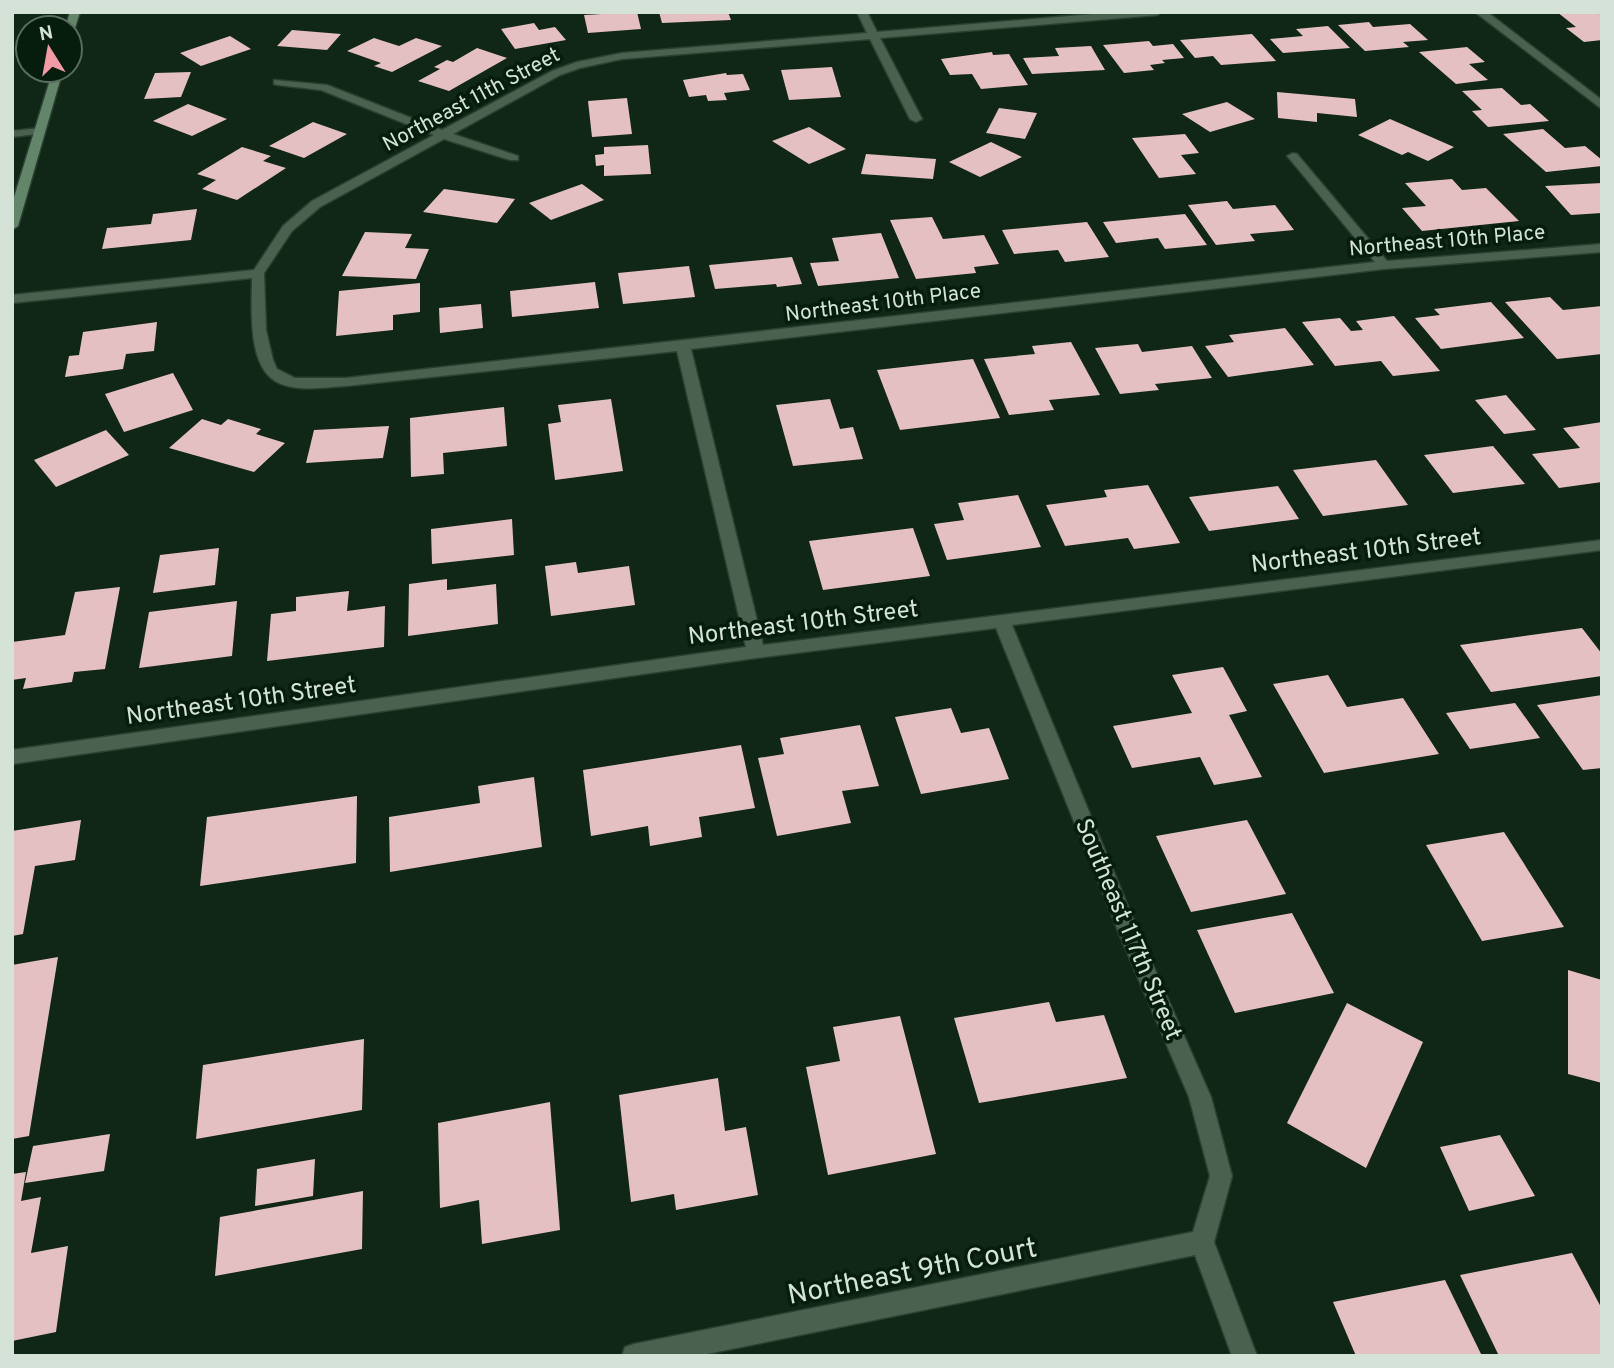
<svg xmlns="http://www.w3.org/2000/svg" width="1614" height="1368" font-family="Overpass,sans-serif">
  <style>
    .building { fill: #e4c0c3 }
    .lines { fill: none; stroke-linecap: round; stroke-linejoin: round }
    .street-casing { stroke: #2b4031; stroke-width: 3 }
    .secondary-casing { stroke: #2b4031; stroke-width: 3 }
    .street { fill: #4b6150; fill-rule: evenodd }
    .secondary { fill: #63866a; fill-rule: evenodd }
    .labels { text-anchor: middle; stroke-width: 7; stroke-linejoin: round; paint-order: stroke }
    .far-street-label { font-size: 21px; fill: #d4e2d7; stroke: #061c0d }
    .street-label { font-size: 24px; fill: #d4e2d7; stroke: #061c0d }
    .near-street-label { font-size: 28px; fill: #d4e2d7; stroke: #061c0d }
  </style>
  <rect width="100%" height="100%" fill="#102616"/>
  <g class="building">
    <polygon points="637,12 641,29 588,33 584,15"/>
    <polygon points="659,12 728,12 731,20 662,23"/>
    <polygon points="1557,12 1597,12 1602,16 1602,40 1584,42 1566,28 1576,27"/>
    <polygon points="1369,22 1373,27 1410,24 1428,40 1403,42 1409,47 1365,51 1338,25"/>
    <polygon points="534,23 539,30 555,27 566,40 515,49 501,29"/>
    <polygon points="1328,26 1350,48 1283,53 1270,39 1303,36 1296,29"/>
    <polygon points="292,30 341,34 327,50 277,46"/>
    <polygon points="1252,34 1276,61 1221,65 1213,56 1195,58 1180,40"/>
    <polygon points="230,36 251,49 201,66 180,53"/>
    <polygon points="374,38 399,46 416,38 442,46 392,72 374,66 381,63 347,51"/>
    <polygon points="1149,41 1153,46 1173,44 1184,58 1162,60 1165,63 1150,65 1154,70 1124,73 1103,45"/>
    <polygon points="1091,46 1105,70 1032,74 1023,58 1059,56 1055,48"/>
    <polygon points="1467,47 1485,62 1469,64 1488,80 1456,84 1419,52"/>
    <polygon points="477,48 507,58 449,91 418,81 440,69 434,67 447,60 453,62"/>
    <polygon points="992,52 993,55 1009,54 1028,85 981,89 972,74 950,75 941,59"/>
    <polygon points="832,67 841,97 789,100 781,70"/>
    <polygon points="191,72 181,97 144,99 155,73"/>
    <polygon points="726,73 727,75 743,74 750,90 724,93 727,100 708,101 706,95 689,97 683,80"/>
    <polygon points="1502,88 1521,105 1530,104 1549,121 1488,127 1472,111 1482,110 1462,91"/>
    <polygon points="1277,92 1355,99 1357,117 1317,113 1317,122 1278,118"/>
    <polygon points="627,98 632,134 592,137 588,101"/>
    <polygon points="1227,102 1255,119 1210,132 1182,114"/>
    <polygon points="188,104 227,119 192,136 153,121"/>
    <polygon points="999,108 1037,113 1025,139 986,133"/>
    <polygon points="1390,119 1454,147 1428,161 1408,152 1402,155 1358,135"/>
    <polygon points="313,122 347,134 304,158 269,146"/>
    <polygon points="809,127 846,149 809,164 772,141"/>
    <polygon points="1543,129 1565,148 1585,146 1602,160 1602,166 1546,172 1503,134"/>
    <polygon points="1185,134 1199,153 1181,155 1196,174 1159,178 1132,138"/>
    <polygon points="991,142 1022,157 980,177 949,162"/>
    <polygon points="648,145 651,174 604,176 604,165 596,166 595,155 604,154 604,147"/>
    <polygon points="242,147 271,156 263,161 286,168 237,200 202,189 216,180 197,174"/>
    <polygon points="866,154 936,159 933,179 861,174"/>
    <polygon points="1452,179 1462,190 1486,188 1519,221 1422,231 1402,208 1426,206 1405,183"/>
    <polygon points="1602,183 1602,213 1571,215 1545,186"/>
    <polygon points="582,184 604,200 551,220 529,203"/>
    <polygon points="444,189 515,199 497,223 423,212"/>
    <polygon points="1227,201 1233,209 1275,205 1294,230 1250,234 1255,241 1216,245 1188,205"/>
    <polygon points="197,209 191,240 102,249 107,228 151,224 153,214"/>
    <polygon points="1185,214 1207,245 1165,249 1158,238 1116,243 1103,222"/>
    <polygon points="932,217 943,239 984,235 999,264 974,267 976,273 916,279 890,220"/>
    <polygon points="1087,222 1109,257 1065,262 1058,250 1014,254 1002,230"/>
    <polygon points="365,232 412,234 405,248 429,249 416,279 342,276"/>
    <polygon points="881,233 899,278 818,286 810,263 839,261 832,238"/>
    <polygon points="792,257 802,284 777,287 776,284 715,289 709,265"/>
    <polygon points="689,266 695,297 623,304 618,273"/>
    <polygon points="595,282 599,308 512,317 510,291"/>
    <polygon points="420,283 420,312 393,315 393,330 336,336 339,291"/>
    <polygon points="1550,297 1563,310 1602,306 1602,354 1557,359 1505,302"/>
    <polygon points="1491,302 1524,338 1441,349 1415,318 1440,315 1434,309"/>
    <polygon points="481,304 483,328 440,333 439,308"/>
    <polygon points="1394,316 1440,371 1393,376 1381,361 1335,366 1302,322 1340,318 1351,331 1363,330 1356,321"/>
    <polygon points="157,322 154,351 126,354 123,369 65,377 69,356 79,355 83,332"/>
    <polygon points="1285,328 1314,365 1228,377 1205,346 1234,342 1229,335"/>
    <polygon points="1071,342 1100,395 1049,400 1054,410 1009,415 984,359 1035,354 1032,346"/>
    <polygon points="1138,344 1142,352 1192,346 1212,378 1155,384 1159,390 1120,394 1095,348"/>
    <polygon points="973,359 1000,418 900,430 877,370"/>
    <polygon points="173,373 193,410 124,432 105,394"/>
    <polygon points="1506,395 1536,430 1504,434 1475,400"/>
    <polygon points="611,399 623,471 555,480 548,424 561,422 558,405"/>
    <polygon points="830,399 840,429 853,427 863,459 793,466 776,405"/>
    <polygon points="504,407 507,446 443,453 444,474 411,477 410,418"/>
    <polygon points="202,419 221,425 228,419 261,429 256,434 285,443 254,472 169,448"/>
    <polygon points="1602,422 1602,482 1559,488 1532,454 1580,448 1563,428"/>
    <polygon points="389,426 383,458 306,463 314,430"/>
    <polygon points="106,430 129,455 56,487 34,460"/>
    <polygon points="1493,446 1525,484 1453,493 1424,455"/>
    <polygon points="1376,460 1408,505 1323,516 1293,470"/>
    <polygon points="1148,485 1180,543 1134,549 1128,538 1065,546 1046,505 1107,497 1104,490"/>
    <polygon points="1278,486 1299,519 1209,531 1189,497"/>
    <polygon points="1018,495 1041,547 947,560 934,524 964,520 958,503"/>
    <polygon points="512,519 514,555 432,564 431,529"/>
    <polygon points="913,528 930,576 823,590 809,541"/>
    <polygon points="219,548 215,585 153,593 160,555"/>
    <polygon points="576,562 578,573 629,566 635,605 551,616 545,566"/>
    <polygon points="447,579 447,590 496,584 498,624 408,636 409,584"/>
    <polygon points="120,587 105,669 74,672 72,682 23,689 26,678 12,680 12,642 65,635 75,592"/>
    <polygon points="349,591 347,611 385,606 384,647 267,661 271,614 296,611 296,597"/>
    <polygon points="237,601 232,656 139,668 149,612"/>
    <polygon points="1582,628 1602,654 1602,676 1491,692 1460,645"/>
    <polygon points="1223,667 1247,711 1229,715 1262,777 1214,785 1200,757 1132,768 1113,726 1192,713 1172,675"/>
    <polygon points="1328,675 1347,707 1403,698 1439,754 1324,773 1273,684"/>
    <polygon points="1602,695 1602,768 1583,770 1537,705"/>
    <polygon points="1515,703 1540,738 1470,749 1446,713"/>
    <polygon points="951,708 961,733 989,728 1009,779 921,794 895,717"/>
    <polygon points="860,725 879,786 842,791 851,823 777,836 758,758 784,754 780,738"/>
    <polygon points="741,745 755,808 699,817 702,837 650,846 648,826 591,836 583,770"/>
    <polygon points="534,777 542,847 390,872 389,817 480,803 478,786"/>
    <polygon points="357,796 356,863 200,886 207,817"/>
    <polygon points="81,820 75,860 35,866 23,934 12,936 12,831"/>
    <polygon points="1247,820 1286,894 1191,912 1156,836"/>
    <polygon points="1504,832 1564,927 1482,941 1426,845"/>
    <polygon points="1292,913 1334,993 1235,1013 1197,930"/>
    <polygon points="58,957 29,1136 12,1139 12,965"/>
    <polygon points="1568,970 1602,980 1602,1083 1568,1074"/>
    <polygon points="1049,1002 1056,1022 1104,1015 1127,1078 979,1103 954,1018"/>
    <polygon points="1347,1003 1423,1042 1366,1168 1287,1123"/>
    <polygon points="900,1016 936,1154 828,1175 806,1067 840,1061 833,1027"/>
    <polygon points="364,1039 362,1110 196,1139 203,1065"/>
    <polygon points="718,1078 725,1131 746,1127 758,1195 676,1210 674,1194 631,1202 619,1095"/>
    <polygon points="550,1102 560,1230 482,1244 479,1200 440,1208 438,1123"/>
    <polygon points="110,1134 104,1171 25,1183 33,1146"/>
    <polygon points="1500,1135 1535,1196 1469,1211 1440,1147"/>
    <polygon points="315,1159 313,1196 255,1206 257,1169"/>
    <polygon points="26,1172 21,1201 41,1197 31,1253 68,1246 56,1332 12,1341 12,1174"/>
    <polygon points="363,1191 362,1249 215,1276 220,1217"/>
    <polygon points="1572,1253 1602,1309 1602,1356 1499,1356 1460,1275"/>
    <polygon points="1445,1280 1482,1356 1356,1356 1333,1302"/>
  </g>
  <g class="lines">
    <defs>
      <g id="street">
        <path d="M 857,12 L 867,12 L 877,32 L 1117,12 L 1162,12 L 1157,15 L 880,38 L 922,119 L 916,122 L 910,119 L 870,39 L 622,59 L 580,68 L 560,75 L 453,134 L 518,156 L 518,160 L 510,160 L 444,139 L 320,207 L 292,231 L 264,273 L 266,330 L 273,360 L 277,369 L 295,378 L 346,378 L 1375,262 L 1289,158 L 1287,156 L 1293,153 L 1297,154 L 1387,261 L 1602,244 L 1602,252 L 1384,269 L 691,349 L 763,645 L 1602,540 L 1602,550 L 1012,625 L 1141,938 L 1211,1097 L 1232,1176 L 1214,1242 L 1257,1356 L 1232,1356 L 1195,1255 L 697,1356 L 622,1356 L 625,1347 L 634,1344 L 1193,1232 L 1210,1176 L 1189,1097 L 1121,938 L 996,628 L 756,658 L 12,764 L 12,750 L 746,647 L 677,351 L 346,386 C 324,387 295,393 275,381 C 247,364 252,306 252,278 L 12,303 L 12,295 L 254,270 L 283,226 L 312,201 L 434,135 L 321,90 L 278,85 L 274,84 L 274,80 L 327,85 L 442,130 L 552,71 L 577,62 L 622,53 L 867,33 Z"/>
        <polygon points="1475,12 1487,12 1602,100 1602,109"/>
        <polygon points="40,128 44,129 44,133 12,137 12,131"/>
      </g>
      <g id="secondary">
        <polygon points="70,12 80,12 75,28 70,31 70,28 65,28"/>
        <polygon points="53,70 63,70 18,226 12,230 12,204"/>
      </g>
    </defs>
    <use href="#street" class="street-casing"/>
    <use href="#secondary" class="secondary-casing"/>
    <use href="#street" class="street"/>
    <use href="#secondary" class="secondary"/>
  </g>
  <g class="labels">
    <g class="far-street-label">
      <text transform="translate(471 99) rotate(-28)" y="7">Northeast 11th Street</text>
      <text transform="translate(1447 240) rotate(-5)" y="7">Northeast 10th Place</text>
      <text transform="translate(883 302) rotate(-7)" y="7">Northeast 10th Place</text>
    </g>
    <g class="street-label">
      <text transform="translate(1366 550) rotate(-7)" y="8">Northeast 10th Street</text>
      <text transform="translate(803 622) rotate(-7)" y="8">Northeast 10th Street</text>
      <text transform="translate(241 700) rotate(-8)" y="8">Northeast 10th Street</text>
      <text transform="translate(1129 929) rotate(67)" y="8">Southeast 117th Street</text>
    </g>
    <g class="near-street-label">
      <text transform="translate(912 1270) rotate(-11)" y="10">Northeast 9th Court</text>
    </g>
  </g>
  <rect width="1614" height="1368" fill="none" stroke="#d4e2d7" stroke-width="28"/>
  <g transform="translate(49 49) rotate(349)"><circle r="33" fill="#061c0d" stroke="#586b5e" stroke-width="2"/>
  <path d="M0-5L12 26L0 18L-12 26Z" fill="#f49aa6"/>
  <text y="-10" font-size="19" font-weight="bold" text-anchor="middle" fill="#d4e2d7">N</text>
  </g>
</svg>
